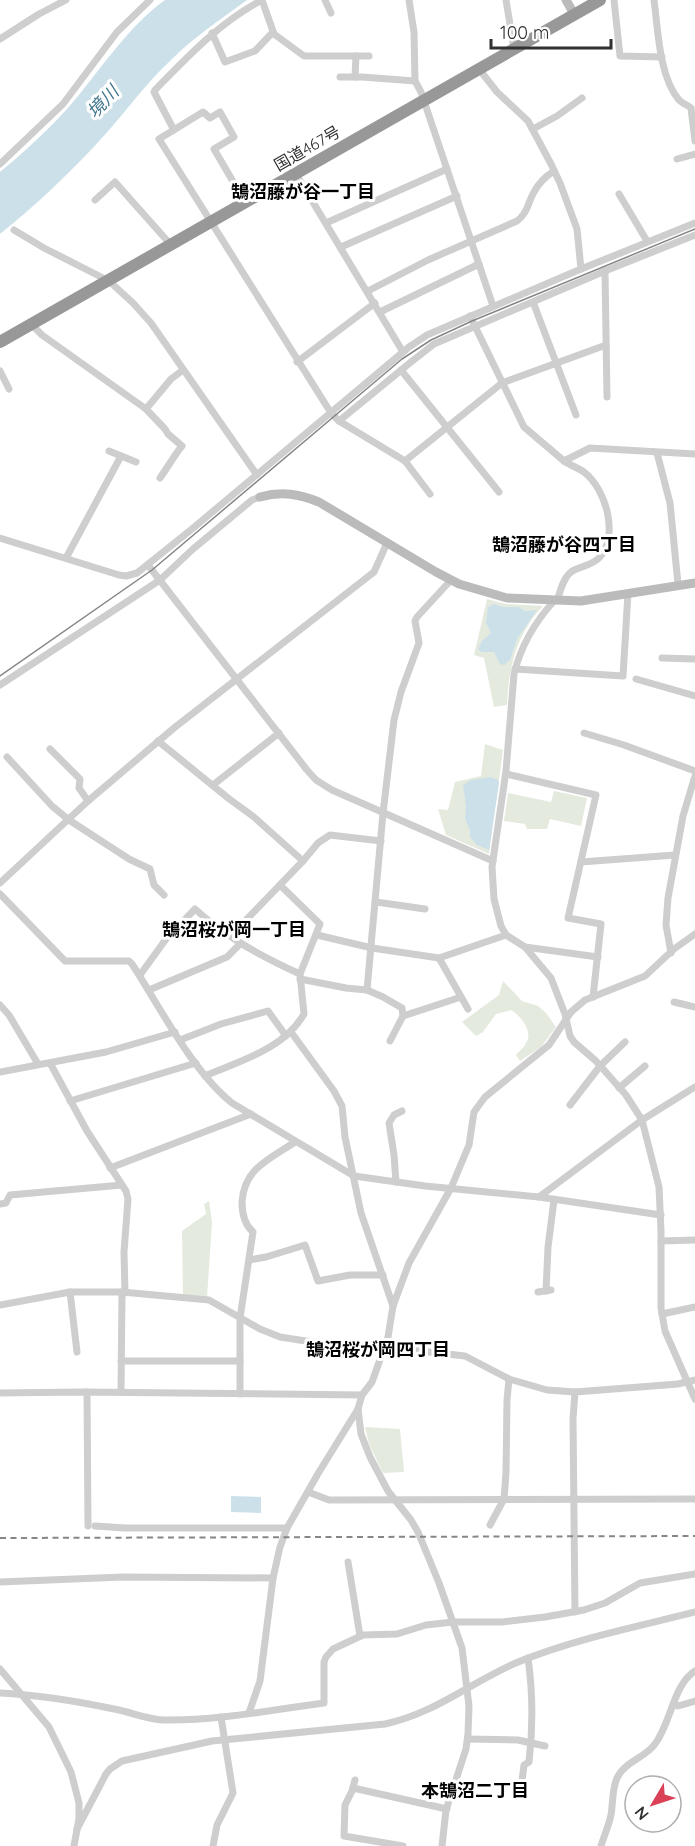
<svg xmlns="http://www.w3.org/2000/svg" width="695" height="1846" font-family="Quicksand,'Noto Sans JP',sans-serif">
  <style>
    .green { fill: #e5eade }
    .water { fill: #cbe0e9 }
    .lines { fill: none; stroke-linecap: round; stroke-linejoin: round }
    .street { stroke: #cecece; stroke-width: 7 }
    .secondary { stroke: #bbb; stroke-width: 9 }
    .highway { stroke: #989898; stroke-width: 12 }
    .tram { stroke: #868686; stroke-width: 1.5 }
    .rail { stroke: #868686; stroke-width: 2; stroke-dasharray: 6 4.5; stroke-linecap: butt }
    .labels { text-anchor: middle; stroke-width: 6; stroke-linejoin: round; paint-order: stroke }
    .street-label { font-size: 16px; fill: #313131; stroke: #fff }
    .water-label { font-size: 18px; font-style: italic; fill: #43778f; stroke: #fff }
    .neighbourhood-label { font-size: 18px; font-weight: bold; fill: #000; stroke: #fff }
  </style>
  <rect width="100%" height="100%" fill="#fff"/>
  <g class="green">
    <path d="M 487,599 L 506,604 L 543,606 C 516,635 509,666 507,705 L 494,707 L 484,658 L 474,655 Z"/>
    <polygon points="485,744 503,750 489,854 446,835 438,809 448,810 455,782 481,776"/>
    <polygon points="554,791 587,798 581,826 550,819 547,829 527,829 525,824 504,821 508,793 551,802"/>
    <path d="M 503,981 L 522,1001 L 538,1006 L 546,1013 L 556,1027 L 541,1047 L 520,1061 L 516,1055 C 519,1051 524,1048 526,1043 C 534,1032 520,1015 511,1010 L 496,1014 L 483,1032 L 476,1036 L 462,1022 L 499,995 Z"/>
    <polygon points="209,1201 212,1222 207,1298 183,1298 182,1231 206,1214 204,1204"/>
    <polygon points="365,1427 400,1429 404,1472 383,1473 369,1444"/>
  </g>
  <g class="water">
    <path d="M 165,0 L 247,0 C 221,19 194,37 171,60 C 145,84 125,113 101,139 C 70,173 36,205 0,234 L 0,172 C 23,153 46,132 67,109 C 99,73 125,29 165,0 Z"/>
    <polygon points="494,604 503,607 519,607 525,611 537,610 517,639 510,660 504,665 500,664 494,652 482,652 478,649 482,641 491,633 486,623 488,607"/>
    <polygon points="491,777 498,780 499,783 489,850 477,845 470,837 470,830 465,819 466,806 463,785 471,780"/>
    <polygon points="231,1496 261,1497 261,1513 231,1512"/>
  </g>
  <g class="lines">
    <g class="street">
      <polyline points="262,0 274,34 304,56 356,56 355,77"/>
      <polyline points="325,0 331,13"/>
      <polyline points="409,0 414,32 415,81 421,92 493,306"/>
      <polyline points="506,0 514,49"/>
      <polyline points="614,0 620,56 662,57"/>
      <path d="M 654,0 C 658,29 659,77 679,100 C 682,103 687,105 691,108 L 695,141"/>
      <polyline points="212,33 225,62 255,51 273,32"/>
      <polyline points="0,39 39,14 66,0"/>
      <polyline points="356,56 369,56"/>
      <polyline points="479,69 497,92 528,121 551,164 560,183 577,229 581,269"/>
      <polyline points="340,77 362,77 415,81"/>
      <polyline points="533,129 557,116 582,98"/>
      <path d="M 174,130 L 154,92 L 155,90 C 188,56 219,23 262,0"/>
      <polyline points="677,159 695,154"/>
      <polyline points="0,164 63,104 117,32 150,0"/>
      <polyline points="296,174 403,352"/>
      <polyline points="619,194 647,241"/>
      <polyline points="95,200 115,182 171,245"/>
      <polyline points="245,202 214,149 234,137 220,112 210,118 203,112 159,139 331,413 339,421 405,461 502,383 606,345"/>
      <polyline points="326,223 447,169"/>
      <polyline points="14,230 44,248 109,281 133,303 151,323 257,475"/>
      <polyline points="341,247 457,196"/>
      <polyline points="605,271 607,397"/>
      <path d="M 368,291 L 428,260 L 517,221 C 528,213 528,202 534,192 C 539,183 546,176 554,171"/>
      <polyline points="533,302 576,415"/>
      <polyline points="380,312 479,264"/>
      <polyline points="470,316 524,427 564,461 590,448 695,454"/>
      <path d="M 31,324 L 42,335 L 146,409 L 165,429 L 168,434 L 182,446 C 173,457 168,467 160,478"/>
      <polyline points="297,362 375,303"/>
      <polyline points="401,370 499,492"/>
      <polyline points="0,371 9,389"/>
      <polyline points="146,409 171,379 183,370"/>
      <polyline points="339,421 411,362 434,344 605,271 695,235"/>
      <polyline points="109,451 136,462"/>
      <polyline points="657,453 670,503 678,584"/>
      <polyline points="405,461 430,494"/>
      <polyline points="0,538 119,575 126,576 137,573 192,529 409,347 427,335 581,269 695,223"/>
      <polyline points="66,558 121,456"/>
      <polyline points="148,565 307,770 316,780 332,790 493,861"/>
      <path d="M 554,601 C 534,623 521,645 514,674 L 506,771 L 492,867 L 494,899 L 501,926 L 506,935 L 525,947 L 551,978 L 565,1014 L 570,1036 L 574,1042 L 596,1061 L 626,1095 L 642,1120 L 659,1187 L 661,1231 L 661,1308 L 665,1331 L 695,1399"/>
      <path d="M 557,601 C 560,592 563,578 571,572 C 580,566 592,566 600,557 C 619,535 606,489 584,472 C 578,468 570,465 564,461"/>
      <polyline points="662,658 695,659"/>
      <polyline points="515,669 623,676 628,593"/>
      <polyline points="636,679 695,696"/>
      <polyline points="0,685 160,580 193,549 252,500 260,497"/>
      <polyline points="584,733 624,745 695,771"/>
      <polyline points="158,741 228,798 254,817 303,861 247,919"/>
      <polyline points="50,749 80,779 79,788 88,801"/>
      <polyline points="7,757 52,806 69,820 129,859 150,869 154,885 164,895"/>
      <polyline points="506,774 596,795 568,918 601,924 593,997"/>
      <polyline points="213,785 279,733"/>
      <polyline points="303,861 318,843 330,835 381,841"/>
      <polyline points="581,862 675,855"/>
      <polyline points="0,883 88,801 174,728 374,572 387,543"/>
      <path d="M 0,894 L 65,961 L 129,961 L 132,964 C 160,1007 192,1071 232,1103 L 354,1176 L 425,1186 L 539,1197 L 642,1120 L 695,1087"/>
      <polyline points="376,902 425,909"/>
      <polyline points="317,935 372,948 439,958 506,935"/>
      <polyline points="525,947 598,957"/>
      <polyline points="671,953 666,925 668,898 683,816 695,776"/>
      <polyline points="439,958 468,1009"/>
      <path d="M 140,975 L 166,939 L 195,909 C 227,938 261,956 300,974"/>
      <polyline points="300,979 346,988 367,990 383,997 402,1008 403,1016 390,1041"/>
      <polyline points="149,990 227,957 240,944"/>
      <polyline points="367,990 383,813 394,720 401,692 419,643 415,621 417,617 451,580"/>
      <polyline points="674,1002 695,1007"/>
      <polyline points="0,1005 9,1015 38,1064"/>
      <polyline points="403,1016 461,997"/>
      <polyline points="291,1032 334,1091 342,1106 345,1137 361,1213 393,1306"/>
      <polyline points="180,1040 221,1024 268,1011 286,1036"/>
      <polyline points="50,1063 87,1131 126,1191 128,1199 124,1252 125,1293"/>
      <polyline points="0,1072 106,1052 175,1032"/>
      <path d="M 205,1076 C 240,1061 284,1049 304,1014 L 300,974 L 320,924 L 280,885"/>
      <polyline points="619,1088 645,1066"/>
      <polyline points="70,1101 196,1063"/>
      <polyline points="570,1105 600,1066 625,1042"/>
      <polyline points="110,1168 251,1114"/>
      <polyline points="396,1182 394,1155 389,1123 394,1115 402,1111"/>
      <polyline points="539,1197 661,1215"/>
      <polyline points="0,1204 6,1203 10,1195 122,1185"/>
      <polyline points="661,1241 695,1240"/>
      <polyline points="249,1260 266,1257 305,1245 318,1281 350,1275 383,1275"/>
      <polyline points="546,1291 548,1247 554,1200"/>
      <polyline points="70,1292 77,1352"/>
      <polyline points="538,1292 551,1290"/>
      <polyline points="0,1305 70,1292 122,1292 209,1300 260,1329 280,1337 325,1344 384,1347 465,1356 509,1379 547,1390 575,1392 678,1384 695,1380"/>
      <polyline points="662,1314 695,1307"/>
      <polyline points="121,1361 240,1361"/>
      <polyline points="87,1392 88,1526"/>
      <polyline points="121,1392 122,1292"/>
      <polyline points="0,1393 80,1392 362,1395"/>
      <path d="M 240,1394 L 240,1318 L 253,1232 C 245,1225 242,1214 242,1202 C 244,1168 270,1159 295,1142"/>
      <polyline points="358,1409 361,1434 370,1457 388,1491 411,1520 418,1532 439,1583 462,1648 469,1706 468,1734 466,1749 446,1810 442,1846"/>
      <polyline points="308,1492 329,1500 695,1499"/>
      <polyline points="490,1525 504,1499 506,1473 507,1400 509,1379"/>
      <polyline points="95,1526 125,1528 287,1528"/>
      <polyline points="348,1562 360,1636"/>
      <polyline points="0,1582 123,1577 273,1578"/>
      <polyline points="575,1612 573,1419 575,1392"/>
      <polyline points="0,1669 49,1727 71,1772 79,1803 79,1819 74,1846"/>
      <path d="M 0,1693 C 39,1695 76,1701 114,1709 C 131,1712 146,1719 163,1720 C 217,1721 271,1710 324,1703 L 324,1662 L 326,1657 L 333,1649 L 363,1635 L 397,1634 L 426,1625 L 453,1622 L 502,1622 L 545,1617 L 584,1610 L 605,1603 L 640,1583 L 695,1574"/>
      <polyline points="674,1704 678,1706 695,1701"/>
      <polyline points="249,1713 260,1681 273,1578 280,1547 287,1528 319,1472 358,1409 362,1395 372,1382 388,1337 393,1306 409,1263 451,1188 469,1145 474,1112 485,1097 549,1045 571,1012 585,1000 645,976 674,949 695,934"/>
      <polyline points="468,1739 518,1740 545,1746"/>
      <polyline points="355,1780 352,1791 345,1805 344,1836 403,1846"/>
      <polyline points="353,1788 447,1809"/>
      <path d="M 521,1789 L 524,1765 L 529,1762 C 533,1728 533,1693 528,1658"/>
      <path d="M 77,1829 L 106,1774 L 110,1769 L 122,1761 L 212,1741 L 385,1724 C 436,1713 471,1682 518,1662 C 574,1639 636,1627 695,1612"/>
      <polyline points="213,1846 217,1825 233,1793 221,1717"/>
      <path d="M 601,1846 C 604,1836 609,1825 611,1815 C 613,1803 612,1789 617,1778 C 624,1762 645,1758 655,1744 C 671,1723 673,1685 695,1671"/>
    </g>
    <g class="secondary">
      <polyline points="566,0 574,14"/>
      <path d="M 260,497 C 282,491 299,494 319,502 L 436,572 L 459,584 L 507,598 L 581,601 L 695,583"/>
    </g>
    <polyline class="highway" points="0,342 600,0"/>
    <polyline class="tram" points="0,676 152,570 402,359 431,340 472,321 695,229"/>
    <polyline class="rail" points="0,1538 695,1536"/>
  </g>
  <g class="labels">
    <g class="street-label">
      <text transform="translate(307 148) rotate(-30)" y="6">国道467号</text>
    </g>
    <g class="water-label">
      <text transform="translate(103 102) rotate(-47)" y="6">境川</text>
    </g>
    <g class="neighbourhood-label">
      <text x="303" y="198">鵠沼藤が谷一丁目</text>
      <text x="564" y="551">鵠沼藤が谷四丁目</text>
      <text x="234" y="936">鵠沼桜が岡一丁目</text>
      <text x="378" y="1356">鵠沼桜が岡四丁目</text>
      <text x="475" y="1797">本鵠沼二丁目</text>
    </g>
  </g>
  <g transform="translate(653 1804) rotate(231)"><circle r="28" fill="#ffffff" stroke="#adadad" stroke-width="1.5"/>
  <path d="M0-4.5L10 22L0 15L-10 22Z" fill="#da4157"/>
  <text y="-9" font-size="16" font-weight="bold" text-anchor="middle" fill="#313131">N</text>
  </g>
  <path d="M491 39v9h120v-9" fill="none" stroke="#313131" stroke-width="3"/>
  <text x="500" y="39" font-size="18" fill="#313131" stroke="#ffffff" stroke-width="4.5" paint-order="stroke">100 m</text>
</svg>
